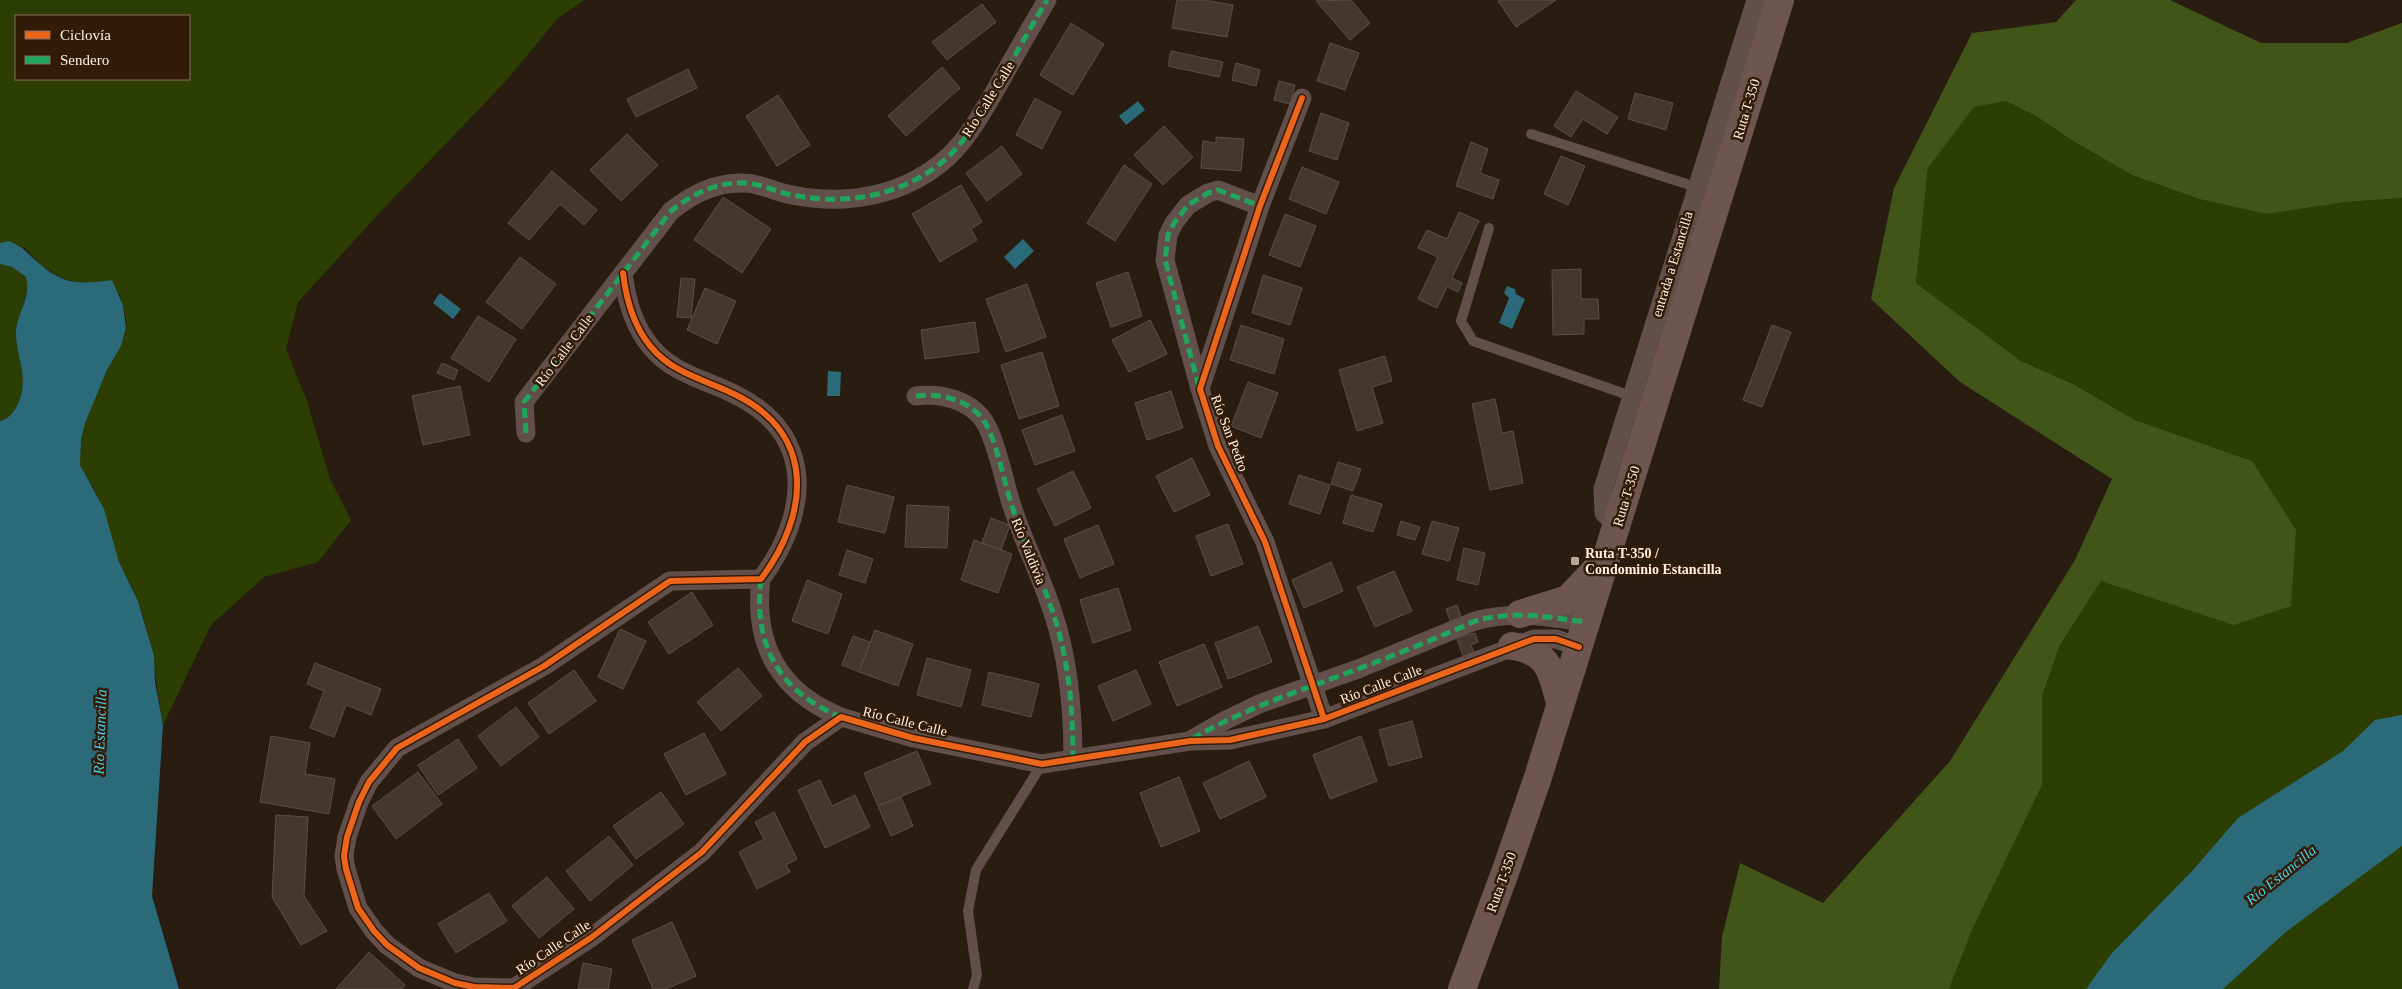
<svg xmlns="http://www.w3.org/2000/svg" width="2402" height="989" font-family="'Times New Roman',serif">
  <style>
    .green { fill: #2c3e02; fill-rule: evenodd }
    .forest { fill: #415519 }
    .water { fill: #2b6a78 }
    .building { fill: #42382f; stroke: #5a4f46 }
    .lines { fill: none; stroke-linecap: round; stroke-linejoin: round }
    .service { stroke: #624f4b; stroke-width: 10 }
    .minor { stroke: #624f4b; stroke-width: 19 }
    .primary { stroke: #6f5550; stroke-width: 28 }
    .quiet { stroke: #20a55d; stroke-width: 5; stroke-dasharray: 10 5; stroke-linecap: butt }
    .cycleway-casing { stroke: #331b07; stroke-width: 9 }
    .cycleway { stroke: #eb651d; stroke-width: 6 }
    .poi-dot { fill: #b4a69c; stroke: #331b07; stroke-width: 2 }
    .labels { text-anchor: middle; stroke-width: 5; stroke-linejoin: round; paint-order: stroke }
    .street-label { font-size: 14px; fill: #fff1e7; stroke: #331b07 }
    .poi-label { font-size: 14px; font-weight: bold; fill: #fff1e7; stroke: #331b07; text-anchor: start }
    .water-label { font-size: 15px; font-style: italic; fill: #48d2ef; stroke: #331b07 }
  </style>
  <rect width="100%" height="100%" fill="#291c11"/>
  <g class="green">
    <path d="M 0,0 L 584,0 L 558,18 L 505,82 L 385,207 L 298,302 L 286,349 L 307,401 L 330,479 L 351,520 L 318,562 L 264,577 L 211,625 L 163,725 C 156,684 153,643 139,603 C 134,589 125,576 119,562 C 109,539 105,514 95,491 C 91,482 82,473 80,464 C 74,438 96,394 107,371 C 113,357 123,346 126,330 C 128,319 123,304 119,293 L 96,282 L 83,285 L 59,277 L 40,264 L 26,249 L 9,241 L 0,243 ZM 16,16 L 189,16 L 189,79 L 16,79 Z"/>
    <polygon points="2006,101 2036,116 2073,141 2132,175 2199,199 2266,214 2346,202 2402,198 2402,989 1949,989 1972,930 2042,785 2042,696 2060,645 2101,581 2142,594 2252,461 2135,420 2075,385 2021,361 1916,283 1928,168 1974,106"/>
    <path d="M 0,264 L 12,267 L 26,277 C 30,300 18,310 16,330 C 15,358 31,377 17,406 C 13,413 8,419 0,421 Z"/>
  </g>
  <polygon class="forest" points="2076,0 2170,0 2261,43 2347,43 2402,23 2402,198 2346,202 2266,214 2199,199 2132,175 2073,141 2036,116 2006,101 1974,107 1928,168 1916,283 2021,361 2075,385 2135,420 2252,461 2296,530 2291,606 2234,625 2101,581 2060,645 2042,696 2042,785 1972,930 1949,989 1719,989 1722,937 1740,863 1823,903 1950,761 2075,560 2112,479 1960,382 1871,299 1894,188 1972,33 2056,22"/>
  <g class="water">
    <polygon points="1138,101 1145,110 1126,125 1119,116"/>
    <polygon points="1023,239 1034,251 1015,269 1004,257"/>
    <path d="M 9,241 C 27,249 26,253 40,264 C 65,286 82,284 112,280 L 123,305 L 126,328 L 121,346 L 107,370 L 85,423 L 81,440 L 80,465 L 104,509 L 119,562 L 138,601 L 154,656 L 155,682 L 163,725 L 152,896 L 179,989 L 0,989 L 0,421 C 8,419 13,413 17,406 C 31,377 15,358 16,330 C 18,310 31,300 26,277 L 12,267 L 0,264 L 0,243 Z"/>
    <polygon points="1507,286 1515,289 1516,294 1525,299 1512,329 1499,323 1509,298 1504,293"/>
    <polygon points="440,293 461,309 453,319 433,303"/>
    <polygon points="828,371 841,372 840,396 827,396"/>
    <polygon points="2402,715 2402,846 2287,931 2223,989 2086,989 2112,953 2193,870 2238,818 2343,751 2375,720"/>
  </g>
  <g class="building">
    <polygon points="1177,0 1204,0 1233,5 1227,37 1172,28"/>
    <polygon points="1351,0 1370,23 1350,40 1316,1"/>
    <polygon points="1500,0 1556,0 1516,27 1498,1"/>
    <polygon points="982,4 996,22 947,60 932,42"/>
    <polygon points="1071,23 1104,44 1073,95 1040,75"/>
    <polygon points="1330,43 1359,53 1345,90 1317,81"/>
    <polygon points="1171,51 1223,62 1219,77 1168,66"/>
    <polygon points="1236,63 1260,70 1256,86 1232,80"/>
    <polygon points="942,67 960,88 906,136 888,116"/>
    <polygon points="688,69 697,88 636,117 627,99"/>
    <polygon points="1279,81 1295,85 1290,104 1274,100"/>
    <polygon points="1576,91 1618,117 1607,134 1583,119 1571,137 1554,126"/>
    <polygon points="1635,93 1673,103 1666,130 1628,119"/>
    <polygon points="778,95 810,145 777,166 746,116"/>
    <polygon points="1035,98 1061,112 1042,149 1016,135"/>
    <polygon points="1321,113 1349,123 1337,160 1309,151"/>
    <polygon points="1164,126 1193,157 1163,185 1134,155"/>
    <polygon points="627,134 658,165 621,201 590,170"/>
    <polygon points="1216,137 1244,139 1241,171 1201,168 1203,141 1216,143"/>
    <polygon points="1471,142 1488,149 1480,173 1499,180 1493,199 1456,186"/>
    <polygon points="1002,146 1022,174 987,201 966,173"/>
    <polygon points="1561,156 1585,166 1568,205 1544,194"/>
    <polygon points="1124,165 1152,184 1115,241 1087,223"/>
    <polygon points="1302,167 1339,182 1326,214 1289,199"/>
    <polygon points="552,171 597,210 584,225 560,204 529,240 508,223"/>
    <polygon points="961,185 982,222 971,229 977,240 940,262 912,214"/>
    <polygon points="723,197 771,229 742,273 694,240"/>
    <polygon points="1459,212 1479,221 1452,278 1462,283 1458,292 1447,287 1437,308 1418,299 1438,257 1418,248 1427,230 1447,239"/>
    <polygon points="1285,214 1316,226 1300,267 1269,255"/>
    <polygon points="520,257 556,284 522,329 486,302"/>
    <polygon points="1581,269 1581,299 1598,299 1599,319 1584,319 1584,334 1553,335 1552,270"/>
    <polygon points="1128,272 1142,316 1111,327 1096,283"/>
    <polygon points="1263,275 1302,288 1290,325 1252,313"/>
    <polygon points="681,278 695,279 691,318 677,317"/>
    <polygon points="1027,284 1046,337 1006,352 986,299"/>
    <polygon points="705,288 736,301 717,344 687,330"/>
    <polygon points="478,316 516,339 489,382 451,358"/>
    <polygon points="1150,320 1167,354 1129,372 1112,340"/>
    <polygon points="975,322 979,352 925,359 921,330"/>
    <polygon points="1241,325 1284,339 1274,374 1230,360"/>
    <polygon points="1772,325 1791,332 1762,407 1743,400"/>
    <polygon points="1042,352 1059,406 1019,419 1001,365"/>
    <polygon points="1385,356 1392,381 1372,387 1383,423 1357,431 1339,370"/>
    <polygon points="442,363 458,370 454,380 437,373"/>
    <polygon points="1248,382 1278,393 1261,438 1231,426"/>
    <polygon points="460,386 470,435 423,445 412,396"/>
    <polygon points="1171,391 1183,428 1147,440 1135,403"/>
    <polygon points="1495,399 1502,433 1513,431 1523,483 1490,490 1472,404"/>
    <polygon points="1062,415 1075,451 1035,465 1022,430"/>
    <polygon points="1192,458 1210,495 1174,512 1156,476"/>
    <polygon points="1338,462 1361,469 1353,491 1331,484"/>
    <polygon points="1073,471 1091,508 1055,526 1037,489"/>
    <polygon points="1299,475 1330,485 1320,514 1289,504"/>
    <polygon points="847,485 894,497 885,533 838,522"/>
    <polygon points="1351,495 1382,504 1373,532 1343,523"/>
    <polygon points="907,505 949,507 947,548 905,547"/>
    <polygon points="991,518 1010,525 1001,550 982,543"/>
    <polygon points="1401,521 1420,527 1415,540 1397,535"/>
    <polygon points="1432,521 1459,528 1449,561 1422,554"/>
    <polygon points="1228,524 1243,564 1211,576 1196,536"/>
    <polygon points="1098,525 1114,564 1080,578 1064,539"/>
    <polygon points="974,540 1012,554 998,593 961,580"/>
    <polygon points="1464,548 1485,553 1478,585 1457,580"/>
    <polygon points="847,550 873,559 865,583 839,575"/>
    <polygon points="1331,562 1343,591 1304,608 1292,580"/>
    <polygon points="1394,571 1412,611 1375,627 1357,587"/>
    <polygon points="807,580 842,594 828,634 792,621"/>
    <polygon points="1118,588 1131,630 1093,643 1080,600"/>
    <polygon points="692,592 713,625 669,654 648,622"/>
    <polygon points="1457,605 1468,635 1475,633 1478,642 1471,645 1476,657 1465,661 1446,609"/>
    <polygon points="1258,626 1272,662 1228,679 1215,643"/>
    <polygon points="620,629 646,641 623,689 598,677"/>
    <polygon points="875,630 913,644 898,686 859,672"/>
    <polygon points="853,636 870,642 859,672 842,665"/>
    <polygon points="1204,644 1222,687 1177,706 1159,662"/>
    <polygon points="927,658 971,670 961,707 917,695"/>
    <polygon points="315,663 381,689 371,715 346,705 334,737 310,728 324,691 307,684"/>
    <polygon points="738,668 762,696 721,731 697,702"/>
    <polygon points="574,670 596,701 549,734 528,703"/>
    <polygon points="1136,670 1151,704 1113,721 1098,686"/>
    <polygon points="989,672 1039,684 1031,717 982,705"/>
    <polygon points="516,707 539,737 501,766 478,736"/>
    <polygon points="1412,721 1422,757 1389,766 1379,730"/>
    <polygon points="704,733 726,774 686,795 664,754"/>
    <polygon points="271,736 310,743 305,774 335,779 329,814 260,802"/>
    <polygon points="1361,736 1377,781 1330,799 1313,755"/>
    <polygon points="458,739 477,768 438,795 418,765"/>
    <polygon points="917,751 931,784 878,806 864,773"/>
    <polygon points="1249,761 1266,797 1220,819 1203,783"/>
    <polygon points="418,772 442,804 396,839 372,806"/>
    <polygon points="1179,777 1200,831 1161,847 1140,793"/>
    <polygon points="820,780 832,806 855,795 870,827 825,848 798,790"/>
    <polygon points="661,792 684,824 636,859 613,826"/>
    <polygon points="901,797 913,826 891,836 878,806"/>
    <polygon points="774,812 797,859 786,865 790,872 757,889 739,852 764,839 755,822"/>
    <polygon points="276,815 308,817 304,896 327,931 301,945 272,897"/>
    <polygon points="609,836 633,865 590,901 566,871"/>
    <polygon points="547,877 574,909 539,938 512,906"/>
    <polygon points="489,893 507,921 456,953 438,924"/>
    <polygon points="672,922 696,976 666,989 653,989 632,940"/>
    <polygon points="369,952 405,985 402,989 336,989"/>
    <polygon points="583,963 612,969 608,989 578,989"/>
  </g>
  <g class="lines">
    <g class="service">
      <polyline points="1531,134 1696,187"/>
      <polyline points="1489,228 1461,321 1473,341 1631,396"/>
      <polyline points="973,989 977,975 968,911 976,870 1042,764"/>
    </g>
    <g class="minor">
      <polyline points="1302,98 1260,206 1200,389 1218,446 1265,542 1324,719"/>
      <path d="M 623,273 C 626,298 634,327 651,347 C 673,374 707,380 736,395 C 817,435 809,515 761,579 L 670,581 L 544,666 L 397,748 L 369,782 L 359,802 L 347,837 L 344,856 L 346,869 L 358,908 L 374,931 L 387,945 L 419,968 L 455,983 L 474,987 L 514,988 L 592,937 L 702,852 L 805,742 L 841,717 L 913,738 L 1042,764 L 1190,741 L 1230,740 L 1324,719 L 1534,639 L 1556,639 L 1579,647"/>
      <polyline points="1200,389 1165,260 1168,235 1174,223 1188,205 1208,193 1218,190 1260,206"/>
      <path d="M 916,396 C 940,393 969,399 984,421 C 996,439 1004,481 1011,503 C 1023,541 1041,576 1053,613 C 1069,660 1073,709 1073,759"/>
      <path d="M 526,433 L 524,402 L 671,211 C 692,194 716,182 744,183 C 759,183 776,192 792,195 C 847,206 905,196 948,157 C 970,136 985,108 1000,82 C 1015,55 1031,27 1047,0"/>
      <polyline points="1617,525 1604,513 1603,489 1756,0"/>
      <path d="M 761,579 C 753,645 779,692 841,717"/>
      <path d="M 1191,740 L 1224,721 L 1259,704 L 1358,669 L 1475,621 C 1515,610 1546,617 1586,622"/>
    </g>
    <g class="primary">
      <polyline points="1520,614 1568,599 1599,566"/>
      <path d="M 1512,646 C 1549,651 1552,672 1560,703"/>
      <polyline points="1462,989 1507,867 1538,777 1780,0"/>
    </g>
    <g class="quiet">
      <polyline points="1199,387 1165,260 1168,235 1174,223 1188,205 1208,193 1218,190 1260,206"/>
      <path d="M 916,396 C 940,393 969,399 984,421 C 996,439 1004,481 1011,503 C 1023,541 1041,576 1053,613 C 1069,660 1073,709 1073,759"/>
      <path d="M 526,433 L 524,402 L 671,211 C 692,194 716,182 744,183 C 759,183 776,192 792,195 C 847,206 905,196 948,157 C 970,136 985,108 1000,82 C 1015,55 1031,27 1047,0"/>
      <path d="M 761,579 C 753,645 779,692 841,717"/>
      <path d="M 1192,739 C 1244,709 1291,694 1347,673 C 1390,657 1433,640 1475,621 C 1515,610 1546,617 1586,622"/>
    </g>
    <defs>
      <g id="cycleway">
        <polyline points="1302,98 1260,206 1200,389 1218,446 1265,542 1324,719"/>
        <path d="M 623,273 C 626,298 634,327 651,347 C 673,374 707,380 736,395 C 817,435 809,515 761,579 L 670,581 L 544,666 L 397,748 L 369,782 L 359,802 L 347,837 L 344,856 L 346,869 L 358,908 L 374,931 L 387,945 L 419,968 L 455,983 L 474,987 L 514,988 L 592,937 L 702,852 L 805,742 L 841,717 L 913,738 L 1042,764 L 1190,741 L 1230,740 L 1324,719 L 1534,639 L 1556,639 L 1579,647"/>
      </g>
    </defs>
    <use href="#cycleway" class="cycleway-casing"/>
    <use href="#cycleway" class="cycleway"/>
  </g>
  <rect class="poi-dot" x="1570" y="556" width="10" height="10" rx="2.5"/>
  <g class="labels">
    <g class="street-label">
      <text transform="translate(988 99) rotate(-58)" y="5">Río Calle Calle</text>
      <text transform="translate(1746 109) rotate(-73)" y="5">Ruta T-350</text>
      <text transform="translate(1672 264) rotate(-73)" y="5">entrada a Estancilla</text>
      <text transform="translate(564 350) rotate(-53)" y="5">Río Calle Calle</text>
      <text transform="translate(1230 433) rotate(69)" y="5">Río San Pedro</text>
      <text transform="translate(1626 496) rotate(-73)" y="5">Ruta T-350</text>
      <text transform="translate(1029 551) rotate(68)" y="5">Río Valdivia</text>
      <text transform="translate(1381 684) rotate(-21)" y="5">Río Calle Calle</text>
      <text transform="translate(905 721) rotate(14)" y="5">Río Calle Calle</text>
      <text transform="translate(1501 882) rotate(-70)" y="5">Ruta T-350</text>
      <text transform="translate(553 947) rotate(-34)" y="5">Río Calle Calle</text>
    </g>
    <g class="poi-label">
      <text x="1585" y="558">Ruta T-350 /<tspan x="1585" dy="16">Condominio Estancilla</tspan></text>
    </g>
    <g class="water-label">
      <text transform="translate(100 732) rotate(-88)" y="5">Río Estancilla</text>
      <text transform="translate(2281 875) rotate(-39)" y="5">Río Estancilla</text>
    </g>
  </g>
  <rect x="15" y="15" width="175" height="65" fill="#331b07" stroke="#857161"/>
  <rect x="25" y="31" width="25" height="8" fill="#eb651d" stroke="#857161"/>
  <text x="60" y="40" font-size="15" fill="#fff1e7">Ciclovía</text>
  <rect x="25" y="56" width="25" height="8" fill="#20a55d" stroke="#857161"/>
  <text x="60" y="65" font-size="15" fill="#fff1e7">Sendero</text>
</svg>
